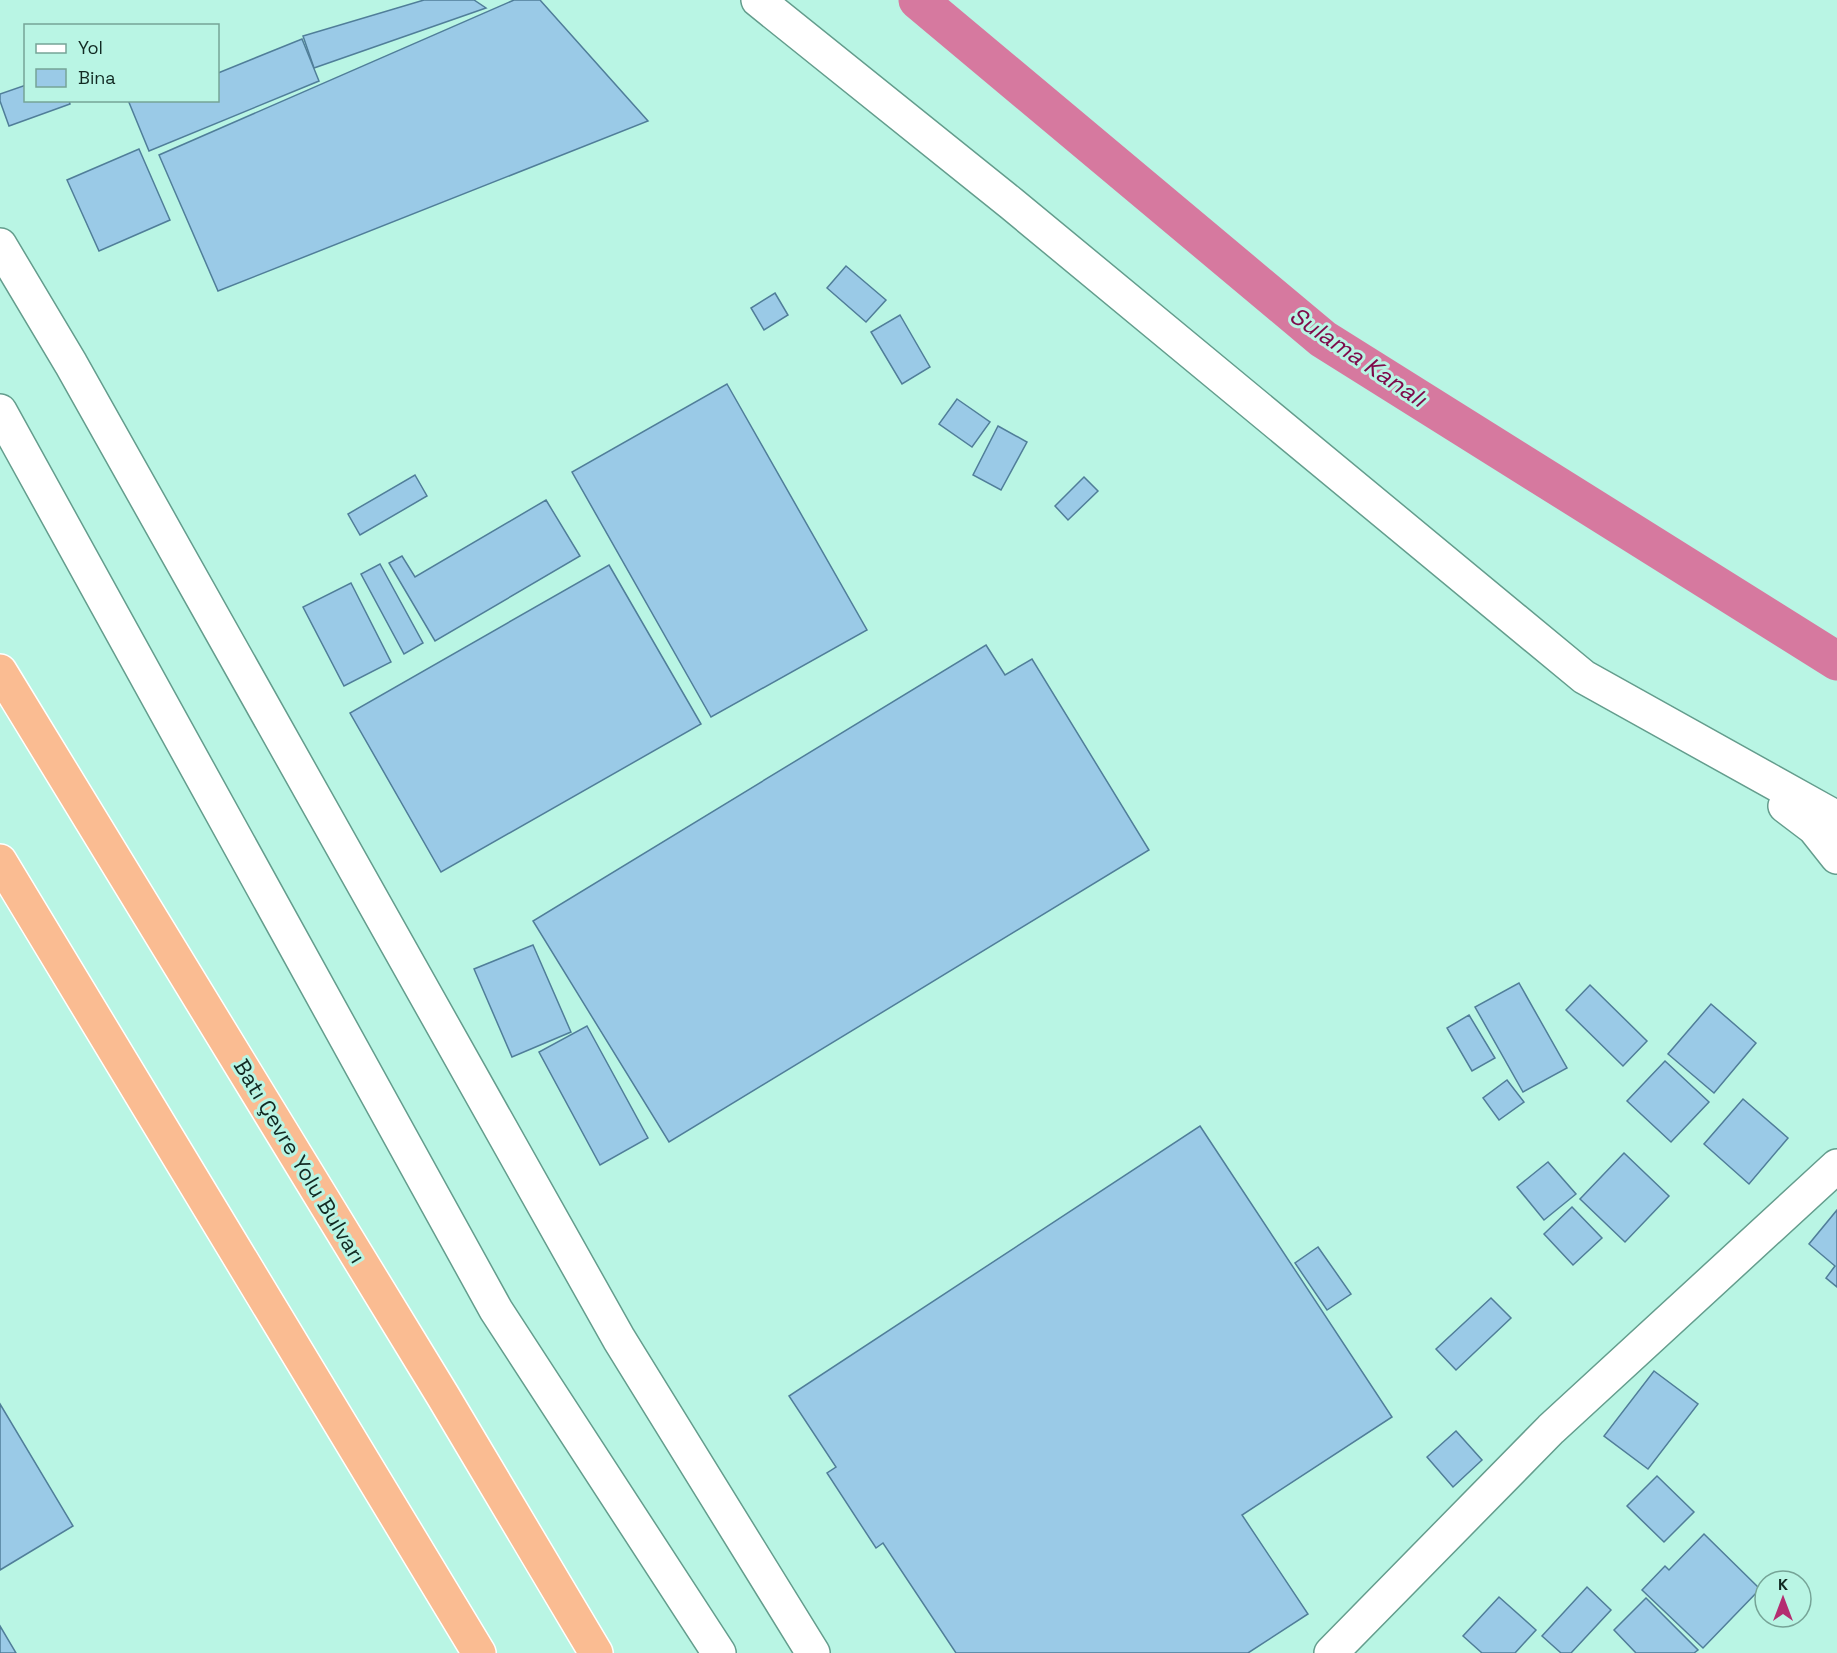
<svg xmlns="http://www.w3.org/2000/svg" width="1837" height="1653" font-family="'Space Grotesk',sans-serif">
  <style>
    .lines { fill: none; stroke-linecap: round; stroke-linejoin: round }
    .canal { stroke: #d6799f; stroke-width: 39 }
    .building { fill: #9acae7; stroke: #507e99; stroke-width: 1.5 }
    .minor-casing { stroke: #649d8d; stroke-width: 36 }
    .secondary-casing { stroke: #649d8d; stroke-width: 36 }
    .trunk-casing { stroke: #fff; stroke-width: 36 }
    .minor { stroke: #fff; stroke-width: 33 }
    .secondary { stroke: #fff; stroke-width: 33 }
    .trunk { stroke: #fabc92; stroke-width: 33 }
    .labels { text-anchor: middle; stroke-width: 6; stroke-linejoin: round; paint-order: stroke }
    .street-label { font-size: 22px; fill: #122a23; stroke: #b9f5e4 }
    .water-label { font-size: 24px; font-style: italic; fill: #7e0a4a; stroke: #b9f5e4 }
  </style>
  <rect width="100%" height="100%" fill="#b9f5e4"/>
  <g class="lines">
    <polyline class="canal" points="918,0 1323,339 1837,661"/>
  </g>
  <g class="building">
    <polygon points="424,0 474,0 486,8 314,68 303,36"/>
    <polygon points="514,0 540,0 648,121 218,291 159,155"/>
    <polygon points="302,39 319,81 149,151 128,100 218,100 218,73"/>
    <polygon points="26,85 26,100 69,100 70,104 9,126 0,101 0,94"/>
    <polygon points="139,149 170,220 99,251 67,180"/>
    <polygon points="846,266 886,300 866,322 827,288"/>
    <polygon points="775,293 788,315 764,330 751,308"/>
    <polygon points="900,315 930,367 902,384 871,332"/>
    <polygon points="727,384 867,630 711,717 572,472"/>
    <polygon points="957,399 990,422 972,447 939,424"/>
    <polygon points="998,426 1027,442 1001,490 973,475"/>
    <polygon points="415,475 427,496 360,535 348,514"/>
    <polygon points="1084,477 1098,491 1068,520 1055,506"/>
    <polygon points="546,500 580,556 435,641 389,563 402,556 415,577"/>
    <polygon points="380,564 423,643 404,654 361,574"/>
    <polygon points="609,565 701,724 441,872 350,713"/>
    <polygon points="351,583 391,662 344,686 303,607"/>
    <polygon points="986,645 1005,675 1032,659 1149,850 669,1142 533,921"/>
    <polygon points="533,945 571,1032 512,1057 474,969"/>
    <polygon points="1519,983 1567,1068 1523,1092 1475,1007"/>
    <polygon points="1590,985 1647,1041 1623,1066 1566,1010"/>
    <polygon points="1711,1004 1756,1043 1714,1093 1668,1054"/>
    <polygon points="1469,1015 1495,1058 1472,1071 1447,1028"/>
    <polygon points="587,1026 648,1138 600,1165 539,1052"/>
    <polygon points="1665,1061 1709,1102 1671,1142 1627,1101"/>
    <polygon points="1507,1080 1524,1102 1499,1120 1483,1098"/>
    <polygon points="1743,1099 1788,1138 1749,1184 1704,1144"/>
    <polygon points="1200,1126 1392,1417 1242,1515 1308,1614 1248,1653 956,1653 883,1543 876,1548 827,1473 836,1467 789,1396"/>
    <polygon points="1624,1153 1669,1196 1625,1242 1580,1199"/>
    <polygon points="1548,1162 1576,1194 1544,1220 1517,1187"/>
    <polygon points="1572,1207 1602,1238 1573,1265 1544,1234"/>
    <polygon points="1837,1210 1837,1287 1826,1278 1835,1266 1809,1244"/>
    <polygon points="1318,1247 1351,1294 1327,1310 1295,1263"/>
    <polygon points="1491,1298 1511,1318 1456,1370 1436,1349"/>
    <polygon points="1654,1371 1698,1404 1648,1469 1604,1436"/>
    <polygon points="0,1404 73,1526 0,1570"/>
    <polygon points="1456,1431 1482,1460 1453,1487 1427,1457"/>
    <polygon points="1657,1476 1694,1512 1664,1542 1627,1506"/>
    <polygon points="1704,1534 1760,1589 1703,1648 1642,1590 1665,1566 1669,1570"/>
    <polygon points="1587,1587 1611,1610 1571,1653 1561,1653 1542,1636"/>
    <polygon points="1499,1597 1536,1630 1515,1653 1482,1653 1463,1636"/>
    <polygon points="1646,1598 1698,1650 1694,1653 1636,1653 1614,1630"/>
    <polygon points="0,1626 16,1653 0,1653"/>
  </g>
  <g class="lines">
    <defs>
      <g id="minor">
        <polyline points="758,0 1012,204 1584,677 1837,818"/>
        <polyline points="1785,806 1814,828 1837,857"/>
        <polyline points="1331,1653 1551,1429 1837,1166"/>
      </g>
      <g id="secondary">
        <polyline points="0,245 71,364 619,1339 813,1653"/>
        <polyline points="0,411 496,1310 719,1653"/>
      </g>
      <g id="trunk">
        <polyline points="0,671 443,1396 596,1653"/>
        <polyline points="0,861 479,1653"/>
      </g>
    </defs>
    <use href="#minor" class="minor-casing"/>
    <use href="#secondary" class="secondary-casing"/>
    <use href="#trunk" class="trunk-casing"/>
    <use href="#minor" class="minor"/>
    <use href="#secondary" class="secondary"/>
    <use href="#trunk" class="trunk"/>
  </g>
  <g class="labels">
    <g class="street-label">
      <text transform="translate(300 1161) rotate(59)" y="8">Batı Çevre Yolu Bulvarı</text>
    </g>
    <g class="water-label">
      <text transform="translate(1358 357) rotate(34)" y="8">Sulama Kanalı</text>
    </g>
  </g>
  <rect x="24" y="24" width="195" height="78" fill="#b9f5e4" stroke="#76a497" stroke-width="1.5"/>
  <rect x="36" y="44" width="30" height="9" fill="#ffffff" stroke="#76a497" stroke-width="1.5"/>
  <text x="78" y="54" font-size="18" fill="#122a23">Yol</text>
  <rect x="36" y="69" width="30" height="18" fill="#9acae7" stroke="#76a497" stroke-width="1.5"/>
  <text x="78" y="84" font-size="18" fill="#122a23">Bina</text>
  <g transform="translate(1783 1599)"><circle r="28" fill="#b9f5e4" stroke="#76a497" stroke-width="1.5"/>
  <path d="M0-4.5L10 22L0 15L-10 22Z" fill="#b42e71"/>
  <text y="-9" font-size="16" font-weight="bold" text-anchor="middle" fill="#122a23">K</text>
  </g>
</svg>
